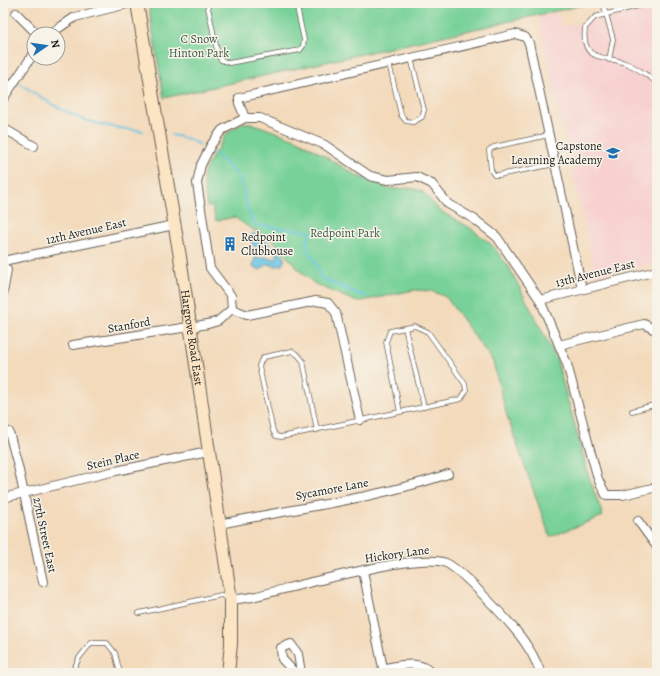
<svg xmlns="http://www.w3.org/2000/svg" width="660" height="676" font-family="Alegreya,serif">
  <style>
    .built { fill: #f7d0cf }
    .green { fill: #77d198; stroke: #4a765a }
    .water { fill: #63c2e1; stroke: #406f7e }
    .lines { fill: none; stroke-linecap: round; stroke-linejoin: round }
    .stream { stroke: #63c2e1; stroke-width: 2 }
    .service-casing { stroke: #675e54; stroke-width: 5.5 }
    .minor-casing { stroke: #675e54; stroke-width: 10 }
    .secondary-casing { stroke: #675e54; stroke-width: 14 }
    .service { stroke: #fff; stroke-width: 4 }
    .minor { stroke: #fff; stroke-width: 8 }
    .secondary { stroke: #fce5c4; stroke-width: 12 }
    .labels { text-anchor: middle; stroke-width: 3; stroke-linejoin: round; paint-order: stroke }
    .park-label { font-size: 12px; fill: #3c5b47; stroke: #f7f3e8 }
    .poi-label { font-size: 12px; fill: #1c1c1c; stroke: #f7f3e8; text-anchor: end }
    .street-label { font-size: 12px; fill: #1c1c1c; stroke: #f7f3e8 }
  </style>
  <rect width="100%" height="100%" fill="#f7f3e8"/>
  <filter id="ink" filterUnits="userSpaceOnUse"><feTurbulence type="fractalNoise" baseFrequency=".025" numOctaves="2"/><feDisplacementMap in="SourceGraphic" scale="8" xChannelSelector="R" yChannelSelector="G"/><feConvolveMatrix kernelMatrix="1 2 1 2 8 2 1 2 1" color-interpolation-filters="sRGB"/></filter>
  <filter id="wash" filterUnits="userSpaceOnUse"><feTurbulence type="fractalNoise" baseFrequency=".012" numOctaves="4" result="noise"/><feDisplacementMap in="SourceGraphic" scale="16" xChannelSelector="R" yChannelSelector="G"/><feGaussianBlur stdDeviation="0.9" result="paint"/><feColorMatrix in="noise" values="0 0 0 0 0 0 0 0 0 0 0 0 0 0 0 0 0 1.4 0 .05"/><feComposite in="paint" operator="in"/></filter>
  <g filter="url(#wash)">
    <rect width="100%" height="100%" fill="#f3dabb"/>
    <polygon class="built" points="648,7 657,44 657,262 596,276 538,16 555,13 563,27"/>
    <g class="green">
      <polygon points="148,3 592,3 164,98"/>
      <polygon points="243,123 251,123 298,140 356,175 390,189 410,188 422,191 440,211 469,227 491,244 509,267 556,358 590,480 603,516 550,537 507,416 493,362 446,297 431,291 414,290 357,302 315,284 301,272 273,240 250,228 234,217 216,221 212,206 207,207 203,180 205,169 227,133"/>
    </g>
    <polygon class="water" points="257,233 261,238 260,242 267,241 274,248 283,254 285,259 282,265 275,266 268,264 260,270 253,266 255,258 268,257 274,259 278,256 268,245 261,246 261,248 258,250 252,244 250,237 252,234"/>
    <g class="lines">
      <g class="stream">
        <polyline points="3,74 13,80"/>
        <path d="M 17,82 C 39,95 61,112 85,120 C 104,126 123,129 143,131"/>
        <polyline points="172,135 189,139 200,145"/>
        <path d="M 213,153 C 222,161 235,169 240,181 C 246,195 246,213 256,225 L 311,232 C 303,252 306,246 316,263 C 318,267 319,273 321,278 C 337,284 350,292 366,296"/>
      </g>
    </g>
  </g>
  <g filter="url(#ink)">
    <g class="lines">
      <defs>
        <g id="service">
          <polyline points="207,3 218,55 221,60 229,63 300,50 303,46 304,40 296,3"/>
          <polyline points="603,3 613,39 609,60"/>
          <path d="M 650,3 L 595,17 L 585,28 C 581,62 603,55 625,63 C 637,67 647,76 657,82"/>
          <polyline points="389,63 401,115 406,121 413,122 422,117 424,110 411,58"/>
          <polyline points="549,135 494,147 489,150 491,170 494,175 499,175 555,164"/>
          <polyline points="405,328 424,407"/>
          <polyline points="632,411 657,404"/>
          <path d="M 317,430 L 303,361 L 298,355 L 292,351 L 264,357 L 261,361 L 259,366 L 273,431 L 276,436 L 281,437 C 341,424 401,412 461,399 L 466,391 L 465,384 L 428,332 L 415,326 L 390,331 L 386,342 L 400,412"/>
          <polyline points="139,613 221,595 229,599"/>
          <polyline points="72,673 79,658 91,643 107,643 115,653 120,673"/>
        </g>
        <g id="minor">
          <polyline points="16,13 37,34"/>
          <polyline points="50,34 75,17 131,3"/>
          <polyline points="3,99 34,53"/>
          <polyline points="245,118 239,103 239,98 515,34 525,37 529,43 582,289"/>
          <polyline points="3,128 34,146"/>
          <polyline points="3,261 174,225"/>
          <polyline points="3,265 7,270 3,293"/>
          <polyline points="540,300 657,271"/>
          <polyline points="232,309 247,315 316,301 328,303 336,313 360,420"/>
          <polyline points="73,345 208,324 218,321 232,309 231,296 210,268 197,183 201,165 211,145 222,130 245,118 260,118 325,145 370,176 388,180 417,177 432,184 448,204 474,219 497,237 540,300 567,364 598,479 606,495 623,495 657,487"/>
          <polyline points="559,345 644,324 657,331"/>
          <polyline points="9,432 18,466 43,582"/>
          <polyline points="3,498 111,472 208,452"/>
          <polyline points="638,521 657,547"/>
          <path d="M 220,524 C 295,508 375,499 448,474"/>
          <polyline points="363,571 384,673"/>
          <path d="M 231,600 L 252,597 C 288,589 418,551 446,563 C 462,570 518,630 527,646 C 533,654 537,664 541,673"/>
          <path d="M 384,668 C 398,666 421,659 431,673"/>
          <polyline points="295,673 282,659 281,648 291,644 298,654 301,673"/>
        </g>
        <g id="secondary">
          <path id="s1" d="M 137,3 L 180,257 L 231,600 L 231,644 L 228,673"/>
        </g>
      </defs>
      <use href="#service" class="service-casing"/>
      <use href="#minor" class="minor-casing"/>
      <use href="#secondary" class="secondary-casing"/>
      <use href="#service" class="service"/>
      <use href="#minor" class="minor"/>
      <use href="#secondary" class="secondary"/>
    </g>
  </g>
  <defs>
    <symbol id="school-bare" viewBox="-9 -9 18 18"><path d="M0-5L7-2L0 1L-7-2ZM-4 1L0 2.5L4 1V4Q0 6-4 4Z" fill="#1f6fb2" stroke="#f7f3e8" stroke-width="2.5" paint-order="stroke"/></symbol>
    <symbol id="building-bare" viewBox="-9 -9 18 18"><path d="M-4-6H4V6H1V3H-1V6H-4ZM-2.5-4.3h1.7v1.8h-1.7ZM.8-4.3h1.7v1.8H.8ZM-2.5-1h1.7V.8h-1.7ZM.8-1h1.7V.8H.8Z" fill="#1f6fb2" stroke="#f7f3e8" stroke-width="2.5" paint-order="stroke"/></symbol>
  </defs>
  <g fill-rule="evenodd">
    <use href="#school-bare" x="603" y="143" width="20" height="20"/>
    <use href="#building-bare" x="220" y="234" width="20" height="20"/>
  </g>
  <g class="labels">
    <g class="park-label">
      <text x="199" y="43">C Snow<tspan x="199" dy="14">Hinton Park</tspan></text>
      <text x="345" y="237">Redpoint Park</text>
    </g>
    <g class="poi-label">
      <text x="602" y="150">Capstone<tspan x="602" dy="14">Learning Academy</tspan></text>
      <text x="241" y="241" text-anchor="start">Redpoint<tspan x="241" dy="14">Clubhouse</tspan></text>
    </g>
    <g class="street-label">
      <text transform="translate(86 231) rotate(-13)" y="4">12th Avenue East</text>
      <text transform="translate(595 273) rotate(-14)" y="4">13th Avenue East</text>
      <text transform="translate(129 325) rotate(-10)" y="4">Stanford</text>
      <text dy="4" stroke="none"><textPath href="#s1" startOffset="339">Hargrove Road East</textPath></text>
      <text transform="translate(113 460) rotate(-13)" y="4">Stein Place</text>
      <text transform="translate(332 489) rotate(-11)" y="4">Sycamore Lane</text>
      <text transform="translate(45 535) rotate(78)" y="4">27th Street East</text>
      <text transform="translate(397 554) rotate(-8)" y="4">Hickory Lane</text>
    </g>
  </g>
  <rect width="660" height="676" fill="none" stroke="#f7f3e8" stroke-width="16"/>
  <g transform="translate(46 46) rotate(77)"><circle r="19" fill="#f7f3e8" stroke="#9f9d96"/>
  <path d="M0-3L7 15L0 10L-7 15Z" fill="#1f6fb2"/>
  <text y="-6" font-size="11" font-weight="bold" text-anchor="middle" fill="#1c1c1c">N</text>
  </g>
</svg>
